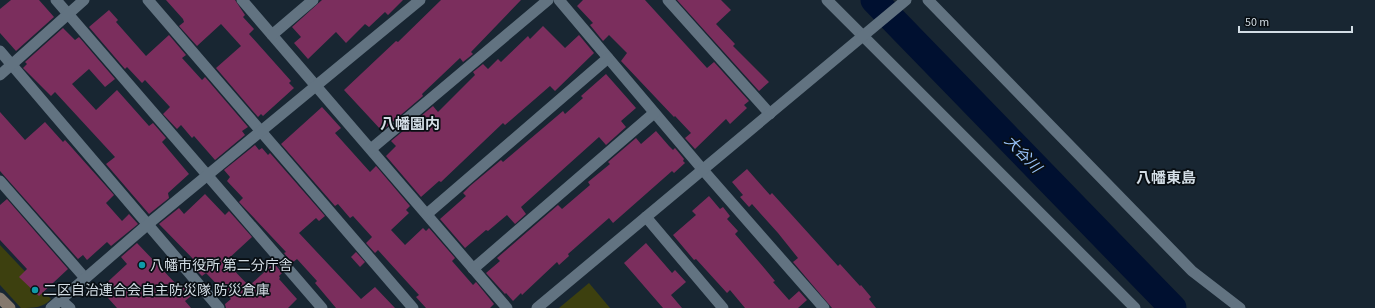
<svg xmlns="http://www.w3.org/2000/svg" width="1375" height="308" font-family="'Source Sans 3','Noto Sans JP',sans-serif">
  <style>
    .green { fill: #3d400f }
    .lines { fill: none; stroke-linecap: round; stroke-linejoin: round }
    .river { stroke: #001030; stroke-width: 27 }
    .building { fill: #7b2e5d }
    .minor { stroke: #627381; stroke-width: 11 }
    .tertiary { stroke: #627381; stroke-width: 11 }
    .secondary { stroke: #85796e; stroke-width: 11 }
    .culture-dot { fill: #0f9aa8; stroke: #080e13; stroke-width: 1.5 }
    .labels { text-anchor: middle; stroke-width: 3.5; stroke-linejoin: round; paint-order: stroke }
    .poi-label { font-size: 14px; fill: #d3dde5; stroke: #080e13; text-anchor: start }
    .neighbourhood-label { font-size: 15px; font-weight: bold; fill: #d3dde5; stroke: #080e13 }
    .water-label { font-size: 15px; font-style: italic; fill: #98c2f9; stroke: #080e13 }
  </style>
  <rect width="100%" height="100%" fill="#182632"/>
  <g class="green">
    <path d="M 0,245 L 51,299 C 43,308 33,308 21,308 L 0,285 Z"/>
    <polygon points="589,283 610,308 559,308"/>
  </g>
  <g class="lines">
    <polyline class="river" points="874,0 1173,308"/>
  </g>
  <g class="building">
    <polygon points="11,0 39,0 54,17 16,51 0,33 0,9"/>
    <polygon points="166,0 235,0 245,15 243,17 254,29 249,34 291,81 289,83 294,88 263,116 261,114 258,117 216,68 241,46 221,24 197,46 179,26 184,22 183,19"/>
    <polygon points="322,0 403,0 388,15 385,12 369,27 365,24 346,43 336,32 308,59 294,43 301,37 292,27"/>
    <polygon points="441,0 521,0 471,52 473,54 463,62 460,58 422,94 423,96 382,131 344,90 396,41 398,42"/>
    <polygon points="583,0 645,0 707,68 714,62 749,101 744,105 747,108 730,124 726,119 695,149 685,138 691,133 675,116 674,117 621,61 627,53 609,35 603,41 590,25 593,23 577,6"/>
    <polygon points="677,0 721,0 731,10 716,24 735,44 733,46 769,82 759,91"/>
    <polygon points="109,10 118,20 116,22 146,56 169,35 186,55 182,58 202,80 205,77 248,127 242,131 245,135 215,160 194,136 192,138 181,125 177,129 163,114 170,107 145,80 142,83 127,67 125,69 89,27"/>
    <polygon points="543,26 565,48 579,35 594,53 555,91 550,86 505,125 503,123 441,182 439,181 421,197 386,156 396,146 391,141 433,106 438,112 475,75 473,72 483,64 488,69 498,59 501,62 528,36 530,39"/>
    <polygon points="63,28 75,40 79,37 115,79 105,87 89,69 72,84 96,110 117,90 149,126 153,123 166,138 162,142 189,174 168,193 169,198 149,214 106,164 115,157 55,92 51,96 23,68 27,64 25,62"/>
    <polygon points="606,74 636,108 621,121 626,127 606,145 599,137 521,207 526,214 515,224 507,215 488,231 486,230 465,248 440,219 466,196 463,193 470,186 501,160 503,162 563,111 565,114 583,98 581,96"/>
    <polygon points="322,107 341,128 335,133 370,172 376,166 410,206 406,210 409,213 391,230 405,245 423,228 426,231 429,228 455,258 452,261 473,285 476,282 494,304 490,308 426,308 416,297 419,295 387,260 378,250 375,253 366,243 372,237 353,216 350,218 338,204 335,206 281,144"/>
    <polygon points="0,112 25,140 45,122 63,142 65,140 114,195 106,203 122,221 129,214 138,224 111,246 107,242 87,260 83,255 78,259 0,171"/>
    <polygon points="656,131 669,146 673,150 675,148 684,159 683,161 685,163 674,173 672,171 613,223 609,218 568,254 569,256 559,265 557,262 522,295 521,293 513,301 506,293 505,294 486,273 500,261 497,258 558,205 562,209 590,185 588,182 610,164 608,162 636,138 641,144"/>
    <polygon points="255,145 259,150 262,148 268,155 270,153 325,216 319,221 316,218 299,233 361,299 375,287 395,308 336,308 315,283 317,281 297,259 292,263 284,253 286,252 239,202 243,198 227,181 230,177 224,170"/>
    <polygon points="747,169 770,195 772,193 838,266 840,264 860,286 861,285 871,297 869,299 876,308 832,308 793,262 798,258 778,233 752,204 749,207 740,197 743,195 732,182"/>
    <polygon points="205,194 225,215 229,211 252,237 227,260 229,262 227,263 249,286 274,263 282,273 279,276 280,278 279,279 297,299 288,308 226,308 225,304 231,299 206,273 202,276 194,268 198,264 159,224 179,208 184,214"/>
    <polygon points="709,196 720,209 723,207 730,216 727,219 738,231 735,234 765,269 775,281 773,282 789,300 799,291 807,300 798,308 745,308 730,290 727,293 696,259 694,260 673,235 696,215 692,211"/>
    <polygon points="7,199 68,269 39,296 19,277 27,269 0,240 0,205"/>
    <polygon points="137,243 178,286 181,284 191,296 185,301 191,308 117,308 100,289 127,264 121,257"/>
    <polygon points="646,243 672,273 675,270 686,282 671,295 682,308 663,308 624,263"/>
    <polygon points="356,252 365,262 360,267 351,257"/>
  </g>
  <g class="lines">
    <g class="minor">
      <polyline points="56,0 322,308"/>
      <polyline points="148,0 413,308"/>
      <polyline points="242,0 507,308"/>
      <polyline points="559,0 703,170 824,308"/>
      <polyline points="668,0 770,114"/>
      <polyline points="827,0 1135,308"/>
      <polyline points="928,0 1192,271 1240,308"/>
      <polyline points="272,35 313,0"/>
      <polyline points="0,51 219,308"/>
      <polyline points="0,75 84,0"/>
      <polyline points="371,149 548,0"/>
      <polyline points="0,181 85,278"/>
      <polyline points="427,214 608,58"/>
      <polyline points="646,217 723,308"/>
      <polyline points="473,269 654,113"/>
      <polyline points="61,300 70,308"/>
      <polyline points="51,308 147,225 420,0"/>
    </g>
    <polyline class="tertiary" points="537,308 906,0"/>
    <polyline class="secondary" points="0,298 10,308"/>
  </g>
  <g class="culture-dot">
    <circle cx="142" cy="265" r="4"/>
    <circle cx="35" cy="290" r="4"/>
  </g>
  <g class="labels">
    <g class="poi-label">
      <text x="150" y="270">八幡市役所 第二分庁舎</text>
      <text x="43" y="295">二区自治連合会自主防災隊 防災倉庫</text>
    </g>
    <g class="neighbourhood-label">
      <text x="410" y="129">八幡園内</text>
      <text x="1166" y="183">八幡東島</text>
    </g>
    <g class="water-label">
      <text transform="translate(1023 154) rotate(46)" y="5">大谷川</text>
    </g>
  </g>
  <path d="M1239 26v6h113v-6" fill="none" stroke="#d3dde5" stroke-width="2"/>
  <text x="1245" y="26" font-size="12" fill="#d3dde5" stroke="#080e13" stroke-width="3" paint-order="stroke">50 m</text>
</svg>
